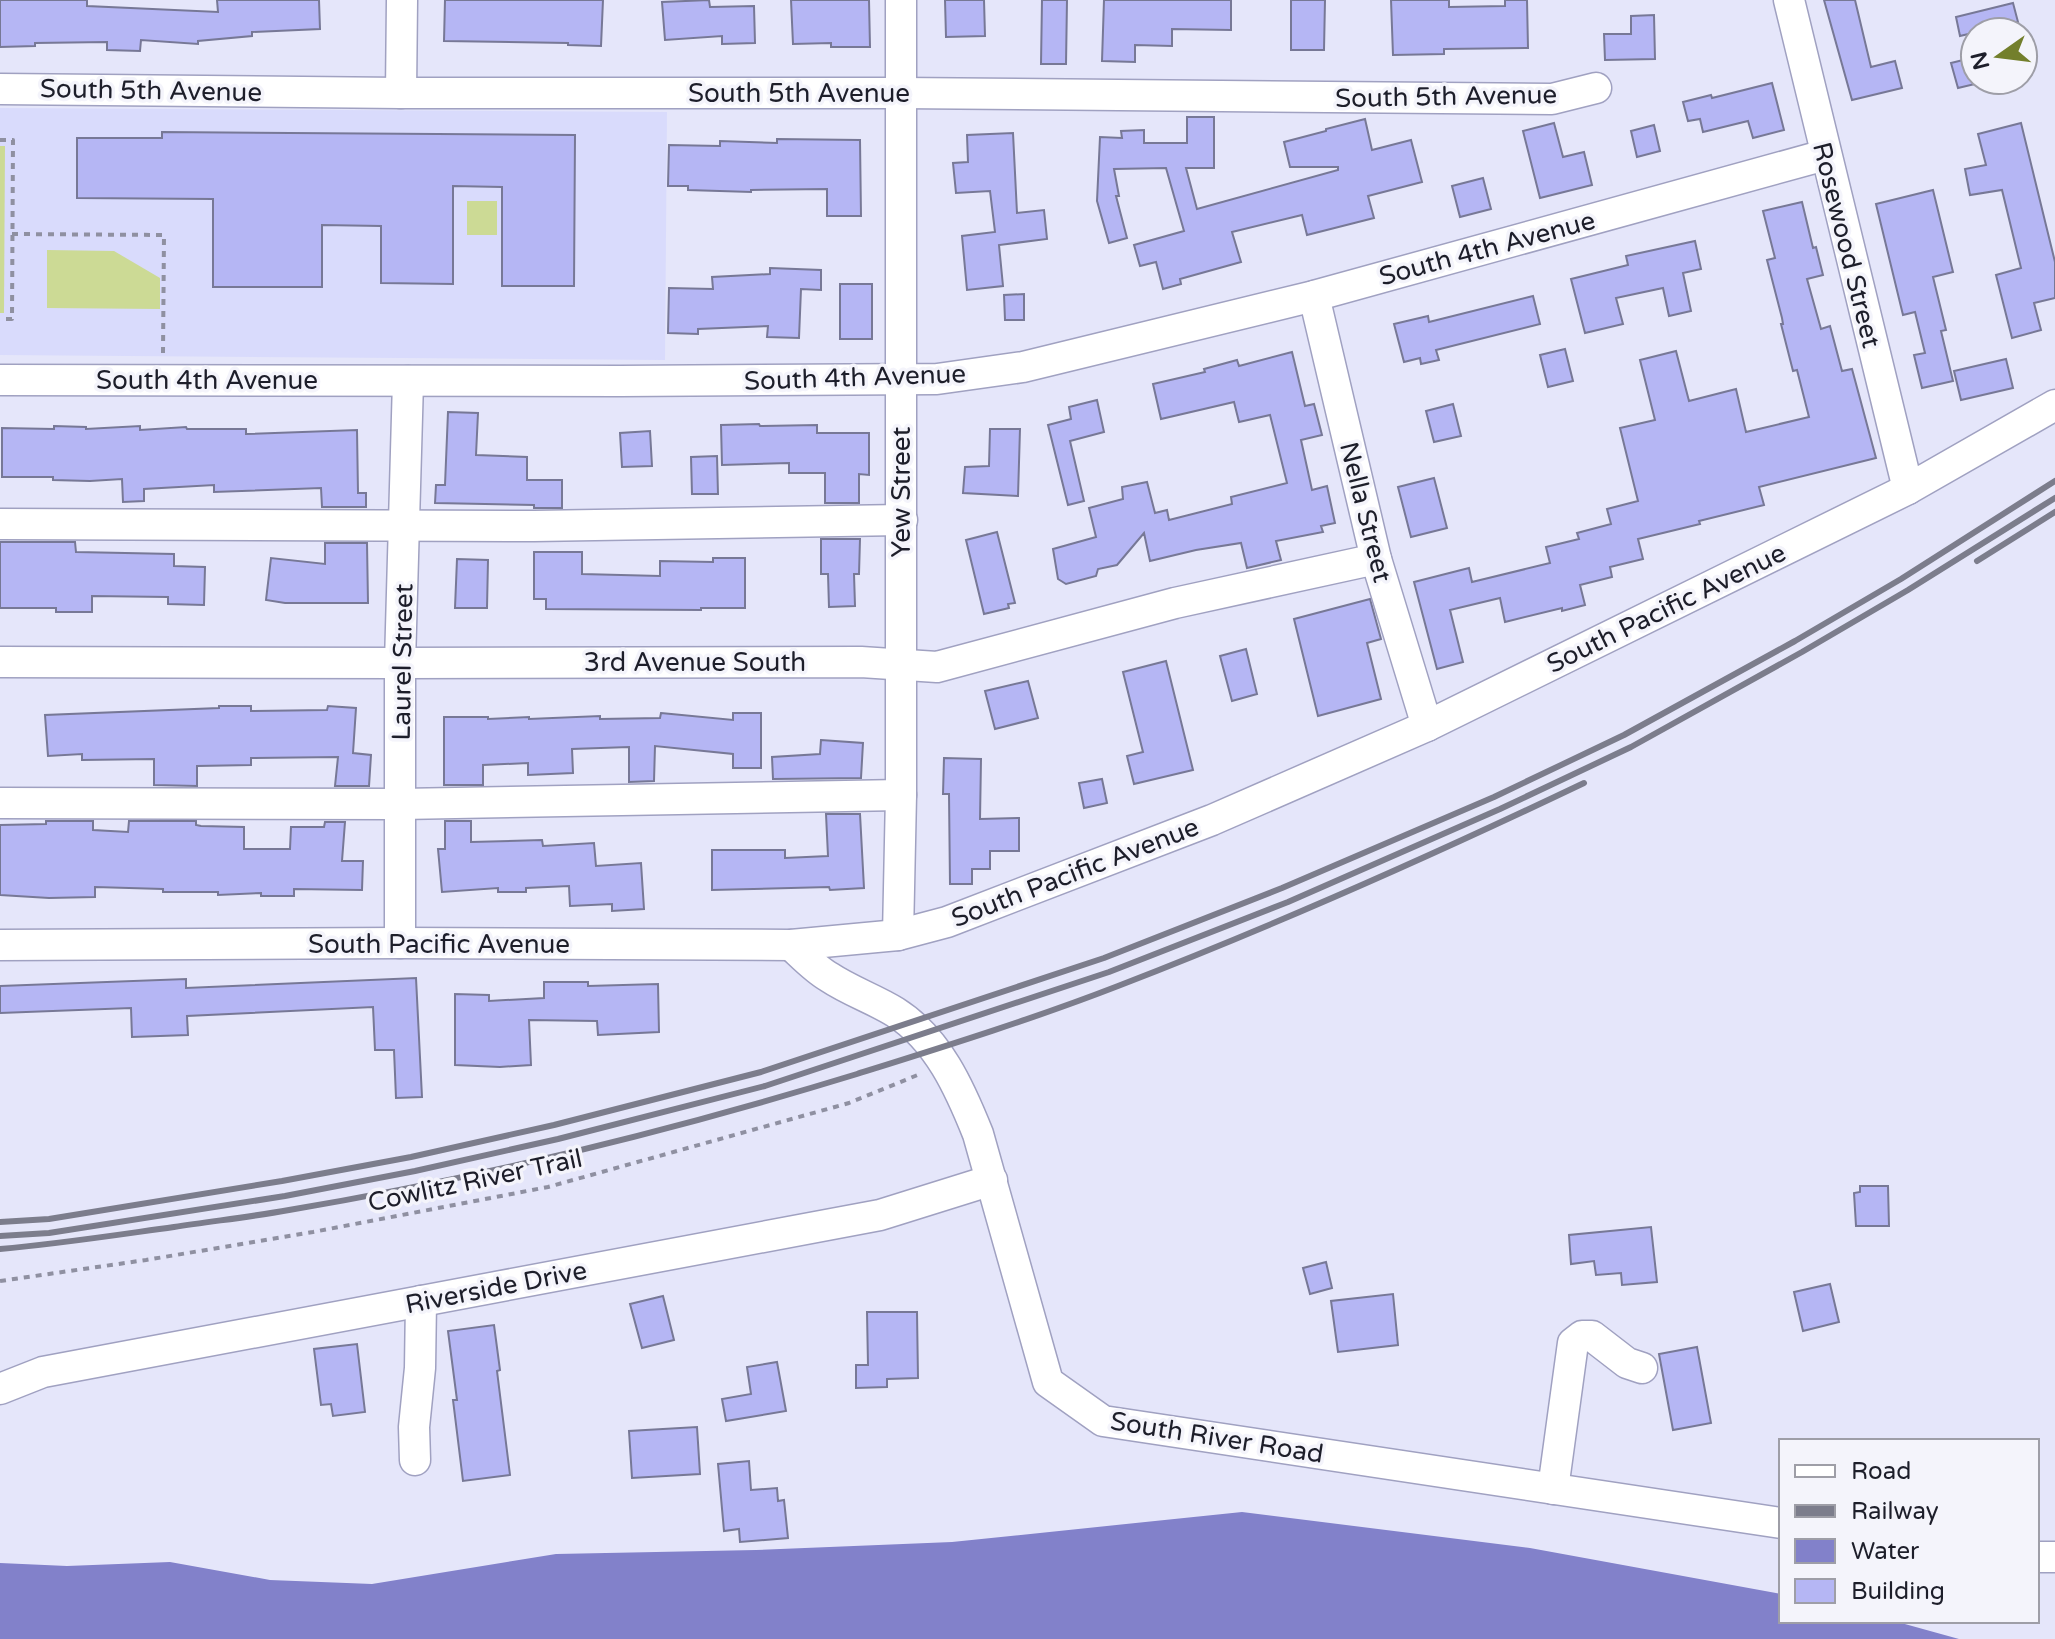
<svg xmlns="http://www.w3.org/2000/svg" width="2055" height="1639" font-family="'Varela Round',sans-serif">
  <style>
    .built { fill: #d9dbfc }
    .green { fill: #ccda95 }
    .water { fill: #8281ca }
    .building { fill: #b5b6f4; stroke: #777896; stroke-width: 2 }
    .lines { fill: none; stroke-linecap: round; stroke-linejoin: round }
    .minor-casing { stroke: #a0a1c1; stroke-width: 33 }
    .path { stroke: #8f90a1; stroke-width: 4; stroke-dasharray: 6 6; stroke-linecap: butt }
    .minor { stroke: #fff; stroke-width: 30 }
    .rail { stroke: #7c7d8c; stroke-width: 6 }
    .labels { text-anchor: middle; stroke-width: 7; stroke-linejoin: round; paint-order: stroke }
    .street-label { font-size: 26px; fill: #1d1e2a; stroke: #f4f4fb }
  </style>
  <rect width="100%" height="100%" fill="#e5e6fa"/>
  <polygon class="built" points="0,108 667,112 665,360 0,355"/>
  <g class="green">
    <polygon points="0,146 5,146 4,313 0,313"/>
    <rect x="467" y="201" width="30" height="34"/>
    <polygon points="47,250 114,251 160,278 160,309 47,308"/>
  </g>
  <polygon class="water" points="1242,1512 1530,1548 1781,1594 1781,1621 1894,1621 1959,1639 0,1639 0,1563 67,1566 170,1562 270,1580 372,1584 556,1554 756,1550 952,1542"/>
  <g class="building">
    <polygon points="0,0 87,0 87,6 218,12 217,0 319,0 320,29 252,32 252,36 198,41 198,44 141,40 140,51 107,50 107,42 35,43 35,46 0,47"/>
    <polygon points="445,0 603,0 601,46 568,45 568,43 444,41"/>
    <polygon points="709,0 710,7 754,6 755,43 722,44 722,36 665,40 662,2"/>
    <polygon points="791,0 869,0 870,47 831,47 831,43 793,44"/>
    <polygon points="945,0 984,0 985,36 946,37"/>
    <polygon points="1042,0 1067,0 1066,64 1041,64"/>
    <polygon points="1104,0 1231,0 1231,30 1172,29 1172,46 1135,45 1135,62 1102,61"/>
    <polygon points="1291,0 1325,0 1324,50 1291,50"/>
    <polygon points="1391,0 1449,0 1449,7 1505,6 1505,0 1527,0 1528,48 1444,49 1444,54 1393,55"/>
    <polygon points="1824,0 1855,0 1871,67 1895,61 1902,88 1852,100"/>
    <polygon points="2013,3 2018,22 1960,36 1956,17"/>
    <polygon points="1654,15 1655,59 1605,60 1604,34 1631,34 1631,16"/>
    <polygon points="1975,57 1975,84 1958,88 1951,63"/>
    <polygon points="1772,83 1784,130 1753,138 1748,121 1703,132 1700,119 1688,121 1683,102 1711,95 1712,98"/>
    <polygon points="1187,117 1214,117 1214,168 1186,168 1197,209 1338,170 1338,167 1290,167 1284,142 1326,131 1326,129 1365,119 1372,150 1411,140 1422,182 1368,196 1374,218 1307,235 1302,215 1232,232 1241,262 1180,279 1181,284 1163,289 1156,262 1140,266 1134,245 1184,231 1166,168 1114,169 1119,196 1116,196 1127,238 1109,243 1097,201 1100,137 1122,138 1121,131 1144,130 1144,143 1187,143"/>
    <polygon points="1554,123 1563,157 1584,152 1592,185 1540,198 1523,131"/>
    <polygon points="2021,123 2055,262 2055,298 2034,303 2041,330 2012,338 1996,275 2021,268 2002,190 1970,195 1965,169 1986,165 1978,134"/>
    <polygon points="1654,125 1660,151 1637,157 1631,131"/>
    <polygon points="162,132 575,135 574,286 502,286 502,187 453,186 453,284 381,283 381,226 322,225 322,287 213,287 213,199 77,198 77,138 162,138"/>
    <polygon points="1013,133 1017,213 1044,210 1047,239 999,245 1003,286 967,290 962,236 995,232 990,191 956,193 953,163 968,162 967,135"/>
    <polygon points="777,139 860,140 861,216 827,216 827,189 751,190 751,192 688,190 688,186 668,186 669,145 720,146 720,141 777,143"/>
    <polygon points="1483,178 1491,209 1460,217 1452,186"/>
    <polygon points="1933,190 1953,272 1933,277 1946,330 1941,331 1953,381 1922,388 1914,355 1925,353 1915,312 1903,315 1876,204"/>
    <polygon points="1802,202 1813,248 1816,247 1823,275 1807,279 1821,329 1830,326 1842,371 1852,369 1876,458 1759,487 1764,505 1699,521 1700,524 1638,539 1643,559 1610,567 1612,577 1580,585 1585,605 1562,611 1562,608 1505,622 1500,598 1450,610 1463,662 1437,669 1414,582 1469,568 1472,582 1550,563 1546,547 1579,539 1577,533 1611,524 1607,509 1638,501 1620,428 1655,420 1640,360 1676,351 1689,401 1736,389 1746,432 1809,417 1797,370 1793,371 1781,324 1783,324 1782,318 1767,260 1775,258 1763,211"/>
    <polygon points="1695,241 1701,269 1683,273 1691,311 1669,316 1663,288 1616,298 1623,324 1585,333 1571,279 1628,265 1626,256"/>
    <polygon points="770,268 821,270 821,290 801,289 799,338 767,337 768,326 698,329 698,334 668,333 669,288 713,289 712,277 770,274"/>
    <rect x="840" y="284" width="32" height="55"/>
    <polygon points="1024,294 1024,320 1005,320 1004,295"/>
    <polygon points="1533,296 1540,324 1436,350 1439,360 1421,364 1420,358 1404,362 1394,324 1428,316 1429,322"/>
    <polygon points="1565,349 1573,381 1548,387 1540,355"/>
    <polygon points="1292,352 1305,406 1314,404 1322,435 1301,440 1312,490 1327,486 1335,523 1321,526 1323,532 1276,541 1281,560 1247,568 1241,543 1196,550 1150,561 1144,533 1117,565 1098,569 1096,576 1066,584 1058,579 1053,549 1096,537 1089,508 1123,499 1122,487 1147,482 1155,513 1167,510 1169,520 1232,504 1231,497 1287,483 1270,415 1239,422 1234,402 1161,419 1153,384 1205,372 1204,369 1237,360 1239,366"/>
    <polygon points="2006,359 2013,388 1961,400 1954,371"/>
    <polygon points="1097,400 1104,432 1070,441 1084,501 1068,505 1048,425 1071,419 1069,407"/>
    <polygon points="1453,404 1461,436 1434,442 1426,411"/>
    <polygon points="448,412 478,413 476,455 527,457 527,480 562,480 562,508 534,508 534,505 435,503 436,485 445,485"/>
    <polygon points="759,424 760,426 817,425 817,433 869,433 869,475 859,474 859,503 825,503 825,473 789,473 789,463 722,465 721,425"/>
    <polygon points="54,426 86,427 86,429 140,426 140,430 186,427 187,429 246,429 246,434 357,430 358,493 366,493 366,507 322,507 321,488 214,492 214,485 144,489 144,501 123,502 122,479 90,481 53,480 53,477 2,477 2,428 54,429"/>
    <polygon points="990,429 1020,429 1018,496 963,493 965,467 989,466"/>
    <polygon points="650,431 652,466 622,467 620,433"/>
    <polygon points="717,456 718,494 692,494 691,457"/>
    <polygon points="1434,478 1447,528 1411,537 1398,487"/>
    <polygon points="997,532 1015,603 1008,604 1009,608 984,614 966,540"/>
    <polygon points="821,539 860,539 859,574 854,574 855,606 829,607 828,574 821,574"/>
    <polygon points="0,542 75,542 76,552 174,554 174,566 205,567 204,605 168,604 168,597 92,596 92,612 56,612 56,608 0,608"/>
    <polygon points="325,543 367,543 368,603 285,603 266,600 271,558 325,564"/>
    <polygon points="534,552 582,552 582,574 660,576 660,561 713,562 713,558 745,558 745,608 701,608 701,610 546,609 546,599 534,599"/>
    <polygon points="457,559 488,560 487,608 455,608"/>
    <polygon points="1370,599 1381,639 1367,643 1381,699 1318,716 1294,619"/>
    <polygon points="1246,649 1257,694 1232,701 1220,656"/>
    <polygon points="1166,661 1193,770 1134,784 1127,756 1143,752 1123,672"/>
    <polygon points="1028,681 1038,718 995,729 985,691"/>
    <polygon points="219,706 251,706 251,711 327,710 328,706 356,708 353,753 371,755 369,786 335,786 338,757 251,758 251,765 197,766 197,786 154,785 154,759 82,760 82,754 48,756 45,715 219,708"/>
    <polygon points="661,713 733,720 733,713 761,713 761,768 733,768 733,754 655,746 654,781 629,782 629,747 572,749 573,773 528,775 528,763 483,765 483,785 444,785 444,717 488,717 488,719 529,717 529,719 600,716 600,719 660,718"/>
    <polygon points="821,740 863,743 861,778 773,779 772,757 820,754"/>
    <polygon points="944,758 981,759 980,819 1019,818 1019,851 990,851 990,869 972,869 972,884 950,884 949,794 943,794"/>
    <polygon points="1102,779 1107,803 1084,808 1079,783"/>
    <polygon points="826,814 860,814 864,888 830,890 829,887 712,890 712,850 785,850 785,858 828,856"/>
    <polygon points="46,821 93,821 93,830 128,832 129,821 196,821 196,825 201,826 244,827 244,849 290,849 291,827 324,827 325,822 345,822 342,861 363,861 362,890 294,889 294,896 261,896 261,893 218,895 218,892 163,892 163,889 95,887 95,897 49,898 0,895 0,825 46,824"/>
    <polygon points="445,821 471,821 471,842 542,840 543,846 594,843 596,866 641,863 644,909 612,911 612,904 570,906 569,886 526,888 526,892 498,892 498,888 442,892 438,849 445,849"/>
    <polygon points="416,978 422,1097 396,1098 394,1050 375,1050 373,1007 187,1016 188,1035 132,1037 131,1008 0,1013 0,986 186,979 186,988"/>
    <polygon points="544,982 588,982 588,986 658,984 659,1032 598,1035 597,1021 529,1020 531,1065 500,1067 455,1065 455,994 489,995 489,1001 544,998"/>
    <polygon points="1860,1186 1888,1186 1889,1226 1856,1226 1854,1193 1860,1192"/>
    <polygon points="1651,1227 1657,1282 1622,1285 1621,1273 1596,1275 1594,1261 1571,1264 1569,1235"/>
    <polygon points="1326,1262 1332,1288 1310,1294 1303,1268"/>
    <polygon points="1830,1284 1839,1322 1803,1331 1794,1292"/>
    <polygon points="1393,1294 1398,1345 1338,1352 1331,1301"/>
    <polygon points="663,1296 674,1340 642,1348 630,1304"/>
    <polygon points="867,1312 917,1312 918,1378 887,1379 887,1387 856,1388 856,1365 868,1365"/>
    <polygon points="494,1325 500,1370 497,1371 510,1475 463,1481 453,1400 457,1400 448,1331"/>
    <polygon points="357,1344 365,1412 333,1416 331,1404 321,1405 314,1349"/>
    <polygon points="1697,1347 1711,1423 1673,1430 1659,1354"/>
    <polygon points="777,1362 786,1411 726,1421 722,1399 751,1394 747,1367"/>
    <polygon points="697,1427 700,1474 632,1478 629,1431"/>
    <polygon points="749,1461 751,1490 777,1488 778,1501 784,1500 788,1538 740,1542 739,1529 724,1531 718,1464"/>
  </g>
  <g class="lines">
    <defs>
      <g id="minor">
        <polyline points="1789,0 1908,489"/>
        <polyline points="0,89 401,93 900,93 1552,99 1596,88"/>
        <polyline points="401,93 402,0"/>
        <polyline points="1314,296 1376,559 1427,726"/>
        <polyline points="0,380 620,381 937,379 1023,367 1314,296 1825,155"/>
        <polyline points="0,524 534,526 902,520"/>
        <polyline points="0,662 400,663 861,662 937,667 1175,603 1376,559"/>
        <polyline points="0,803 401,804 901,795"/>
        <polyline points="898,935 901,795 901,0"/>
        <polyline points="400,943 400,663 408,381"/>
        <polyline points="0,945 400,943 791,945 898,935 947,922 1212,820 1427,726 1908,489 2055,405"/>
        <path d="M 791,945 C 803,956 815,969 829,977 C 850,991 874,999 895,1012 C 938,1039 960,1089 978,1134 L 1048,1382 L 1103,1421 L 1781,1523"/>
        <polyline points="0,1389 43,1372 880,1215 992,1180"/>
        <polyline points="415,1460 414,1427 420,1368 421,1301"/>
        <polyline points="1553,1489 1573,1343 1582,1336 1592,1336 1627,1363 1642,1368"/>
        <polyline points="2037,1557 2055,1557"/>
      </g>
    </defs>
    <use href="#minor" class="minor-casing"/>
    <g class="path">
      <polyline points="0,140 13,140 12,319 0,319"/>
      <polyline points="12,234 164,235 163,353"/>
      <polyline points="0,1281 146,1260 313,1232 548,1187 849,1103 920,1074"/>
    </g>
    <use href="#minor" class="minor"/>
    <g class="rail">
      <polyline points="1977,561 2055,512"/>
      <polyline points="0,1222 49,1219 282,1181 411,1157 554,1125 761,1072 1104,958 1282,888 1494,797 1624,735 1795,641 1901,579 2055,481"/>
      <polyline points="0,1236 49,1233 285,1196 415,1171 558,1139 765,1086 1109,972 1288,902 1500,809 1631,747 1802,652 1908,590 2055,498"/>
      <path d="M 0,1249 C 58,1244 116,1235 174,1227 C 212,1221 251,1217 289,1210 C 480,1178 671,1131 857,1074 C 943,1047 1033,1019 1118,986 C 1276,925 1431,856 1584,783"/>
    </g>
  </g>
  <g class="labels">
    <g class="street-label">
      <text transform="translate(151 90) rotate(1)" y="9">South 5th Avenue</text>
      <text x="799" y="102">South 5th Avenue</text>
      <text transform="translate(1446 96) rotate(-1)" y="9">South 5th Avenue</text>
      <text transform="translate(1847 245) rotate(76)" y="9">Rosewood Street</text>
      <text transform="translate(1487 248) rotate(-15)" y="9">South 4th Avenue</text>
      <text transform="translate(855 377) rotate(-2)" y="9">South 4th Avenue</text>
      <text x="207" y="389">South 4th Avenue</text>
      <text transform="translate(901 492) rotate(-90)" y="9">Yew Street</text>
      <text transform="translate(1366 512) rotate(76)" y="9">Nella Street</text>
      <text transform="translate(1666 608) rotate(-26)" y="9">South Pacific Avenue</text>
      <text transform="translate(402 662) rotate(-89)" y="9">Laurel Street</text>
      <text x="695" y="671">3rd Avenue South</text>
      <text transform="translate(1075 872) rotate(-21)" y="9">South Pacific Avenue</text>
      <text x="439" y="953">South Pacific Avenue</text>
      <text transform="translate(475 1180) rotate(-12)" y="9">Cowlitz River Trail</text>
      <text transform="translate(496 1287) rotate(-11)" y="9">Riverside Drive</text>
      <text transform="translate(1217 1437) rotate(9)" y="9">South River Road</text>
    </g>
  </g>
  <rect x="1779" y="1439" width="260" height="184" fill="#f4f4fb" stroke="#9e9ea7" stroke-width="2"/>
  <rect x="1795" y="1465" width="40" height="12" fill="#ffffff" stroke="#9e9ea7" stroke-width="2"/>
  <text x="1851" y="1479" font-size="24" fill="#1d1e2a">Road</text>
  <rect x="1795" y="1505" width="40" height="12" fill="#7c7d8c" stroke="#9e9ea7" stroke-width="2"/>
  <text x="1851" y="1519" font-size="24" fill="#1d1e2a">Railway</text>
  <rect x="1795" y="1539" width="40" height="24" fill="#8281ca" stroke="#9e9ea7" stroke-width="2"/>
  <text x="1851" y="1559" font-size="24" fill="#1d1e2a">Water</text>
  <rect x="1795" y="1579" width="40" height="24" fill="#b5b6f4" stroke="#9e9ea7" stroke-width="2"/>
  <text x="1851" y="1599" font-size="24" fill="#1d1e2a">Building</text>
  <g transform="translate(1999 56) rotate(256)"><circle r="38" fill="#f4f4fb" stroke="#9e9ea7" stroke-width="2"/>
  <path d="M0-6L14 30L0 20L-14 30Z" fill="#737f2c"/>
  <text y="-12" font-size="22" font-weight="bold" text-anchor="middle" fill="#1d1e2a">N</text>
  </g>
</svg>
